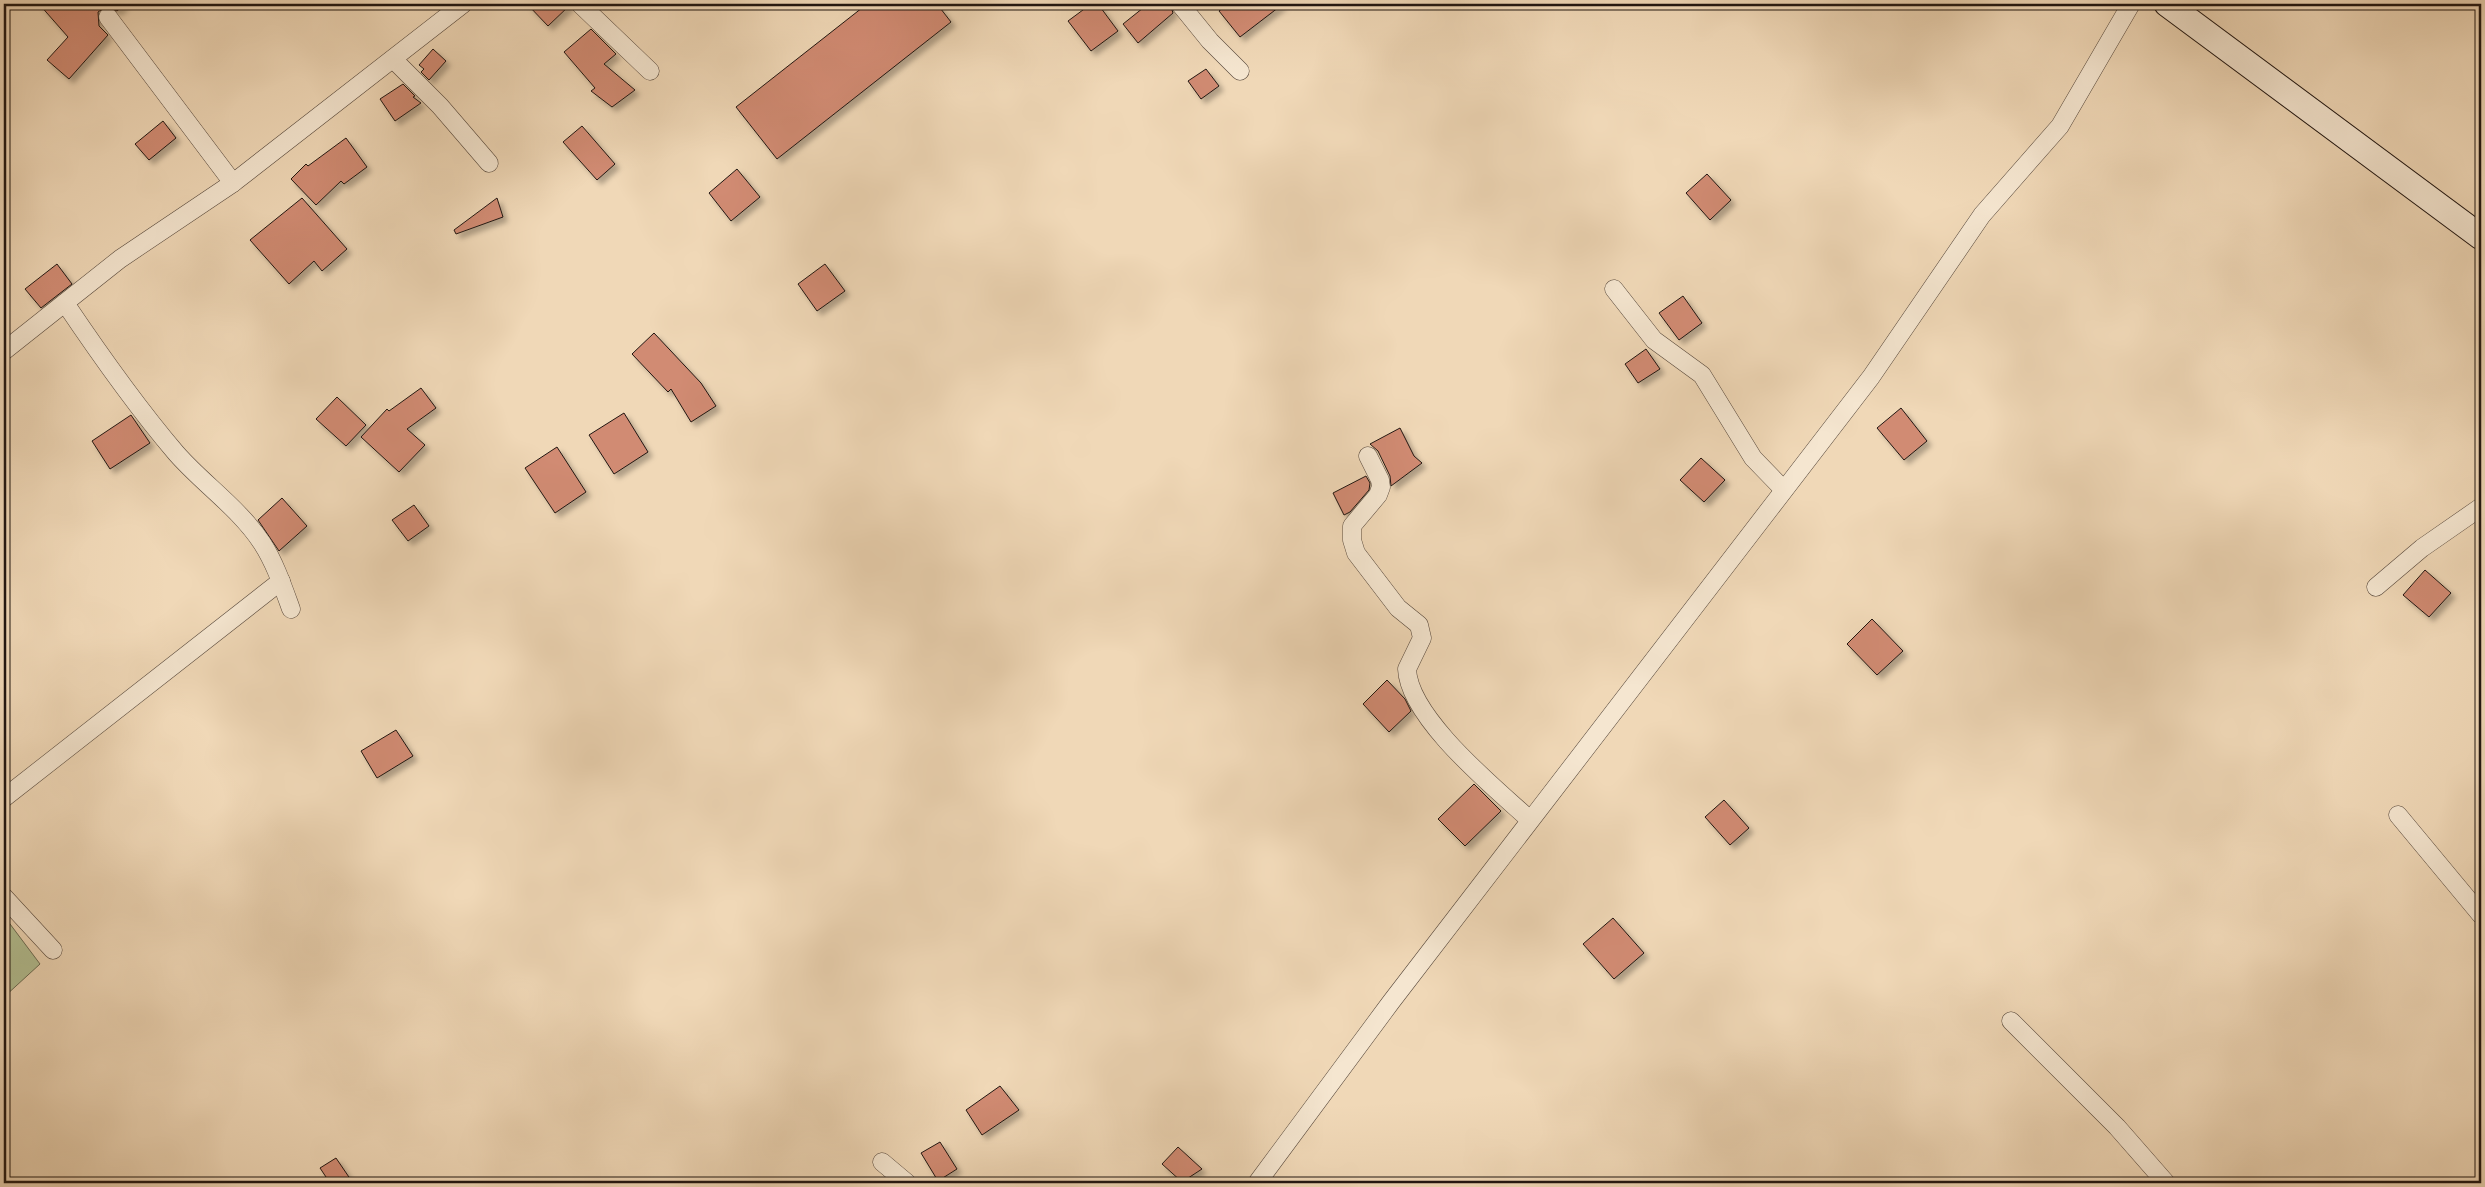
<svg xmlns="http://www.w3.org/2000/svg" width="2485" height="1187" font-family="'Libre Bodoni',serif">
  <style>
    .green { fill: #b3c093; stroke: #6a6b52 }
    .building { fill: #d18b73; stroke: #211611; filter: url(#shadow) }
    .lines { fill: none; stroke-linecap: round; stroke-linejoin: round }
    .street-casing { stroke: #55463a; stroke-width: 19 }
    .secondary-casing { stroke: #211611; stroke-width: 27 }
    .street { stroke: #f5e6d0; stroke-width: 18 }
    .secondary { stroke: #f5e6d0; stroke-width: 25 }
  </style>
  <defs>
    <filter id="shadow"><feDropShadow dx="4.5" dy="4.5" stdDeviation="2.5" flood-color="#0004"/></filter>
  </defs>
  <rect width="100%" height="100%" fill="#f0d8b7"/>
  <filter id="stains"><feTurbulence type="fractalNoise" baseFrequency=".004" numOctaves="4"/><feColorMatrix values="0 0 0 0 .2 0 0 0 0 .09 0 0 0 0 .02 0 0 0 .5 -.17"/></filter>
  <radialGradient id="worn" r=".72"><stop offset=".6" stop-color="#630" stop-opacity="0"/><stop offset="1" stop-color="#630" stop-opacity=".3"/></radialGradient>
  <polygon class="green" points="4,916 40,964 4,997"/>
  <g class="building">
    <polygon points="39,4 125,4 117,11 107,6 98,12 99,26 108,35 69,79 47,60 68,37"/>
    <polygon points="527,4 570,4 570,5 548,26"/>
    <polygon points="867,4 937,4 951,22 777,159 736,107"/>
    <polygon points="1091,4 1098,4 1118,31 1091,51 1068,21"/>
    <polygon points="1148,4 1170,4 1173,13 1138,43 1123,24"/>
    <polygon points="1228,4 1283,4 1240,37 1219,11"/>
    <polygon points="591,29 616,54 604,64 635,90 612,107 591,91 595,88 564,52"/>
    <polygon points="433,49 446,61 429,80 421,72 424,69 419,65"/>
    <polygon points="1206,69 1219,86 1201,99 1188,81"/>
    <polygon points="403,84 415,96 413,97 421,103 395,121 380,99"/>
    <polygon points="163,121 176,138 149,160 135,144"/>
    <polygon points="582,126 615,164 597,180 563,142"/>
    <polygon points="346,138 367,167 344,184 341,181 316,205 291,179 306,164 308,166"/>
    <polygon points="737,169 760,197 731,221 709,193"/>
    <polygon points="1707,174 1731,200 1710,220 1686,193"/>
    <polygon points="302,198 347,249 322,271 314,261 289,284 250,240"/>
    <polygon points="497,198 503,217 456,234 454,230"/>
    <polygon points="57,264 72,284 41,308 25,289"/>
    <polygon points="825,264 845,291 817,311 798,284"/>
    <polygon points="1683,296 1702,323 1679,340 1659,313"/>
    <polygon points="654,333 701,383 716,406 691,422 671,389 668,392 632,354"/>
    <polygon points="1646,349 1660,369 1638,383 1625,364"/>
    <polygon points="421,388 436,408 407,429 425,445 399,472 361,437 387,409 389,411"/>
    <polygon points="337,397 366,425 346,446 316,419"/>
    <polygon points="1901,408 1927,441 1904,460 1877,428"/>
    <polygon points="624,413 648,452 614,474 589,435"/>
    <polygon points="131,415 150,443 110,469 92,441"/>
    <polygon points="1400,428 1414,456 1422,463 1391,486 1390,476 1378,451 1370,444"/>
    <polygon points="557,447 586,492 555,513 525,468"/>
    <polygon points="1701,458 1725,480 1704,502 1680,480"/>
    <polygon points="1366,476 1370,483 1369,490 1350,512 1344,515 1333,493"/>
    <polygon points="282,498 307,526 279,551 258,520"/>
    <polygon points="414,505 429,526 408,541 392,520"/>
    <polygon points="2425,570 2451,593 2429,617 2403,595"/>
    <polygon points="1872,619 1903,651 1877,675 1847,644"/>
    <polygon points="1387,680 1405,699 1411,711 1389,732 1363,704"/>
    <polygon points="396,730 413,756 377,778 361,751"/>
    <polygon points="1474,784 1501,811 1465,846 1438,819"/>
    <polygon points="1724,800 1749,828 1730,845 1705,817"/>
    <polygon points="1613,918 1644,953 1614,979 1583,944"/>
    <polygon points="1000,1086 1019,1110 982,1135 966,1110"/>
    <polygon points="940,1142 957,1169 938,1181 921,1153"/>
    <polygon points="1178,1147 1202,1169 1182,1182 1162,1164"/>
    <polygon points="336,1158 353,1183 330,1183 320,1168"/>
  </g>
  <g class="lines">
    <defs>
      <g id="street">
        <polyline points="580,4 650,71"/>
        <polyline points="1180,4 1210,41 1240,71"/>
        <polyline points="108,17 233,183"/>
        <polyline points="393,59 440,106 489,163"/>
        <polyline points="1614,289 1654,340 1702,375 1753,458 1783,489"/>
        <path d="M 65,303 C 100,355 135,405 176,453 C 203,484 239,508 262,543 C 275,563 283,587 291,609"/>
        <polyline points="4,351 120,259 233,183 463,4"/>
        <path d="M 1368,456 L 1380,480 L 1381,487 L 1378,495 L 1352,526 L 1352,540 L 1356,553 L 1398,608 L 1419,625 L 1422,638 L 1407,669 C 1409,718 1494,787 1530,820"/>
        <polyline points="2376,587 2422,548 2481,507"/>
        <polyline points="4,798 281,581"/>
        <polyline points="2398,815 2481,915"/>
        <polyline points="4,897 53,950"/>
        <polyline points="2011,1021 2117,1127 2166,1183"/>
        <polyline points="882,1162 907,1183"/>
        <polyline points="1257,1183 1391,1002 1871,377 1982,215 2060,126 2131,4"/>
      </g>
      <polyline id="secondary" points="2167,4 2481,237"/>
    </defs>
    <use href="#street" class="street-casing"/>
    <use href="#secondary" class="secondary-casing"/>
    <use href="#street" class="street"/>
    <use href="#secondary" class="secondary"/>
  </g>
  <rect width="2485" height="1187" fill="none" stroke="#f0d8b7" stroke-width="20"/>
  <rect x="5" y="5" width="2475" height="1177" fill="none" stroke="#211611" stroke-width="2.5"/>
  <rect x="10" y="10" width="2465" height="1167" fill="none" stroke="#211611"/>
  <rect width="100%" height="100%" filter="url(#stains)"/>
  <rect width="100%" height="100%" fill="url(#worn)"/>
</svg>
